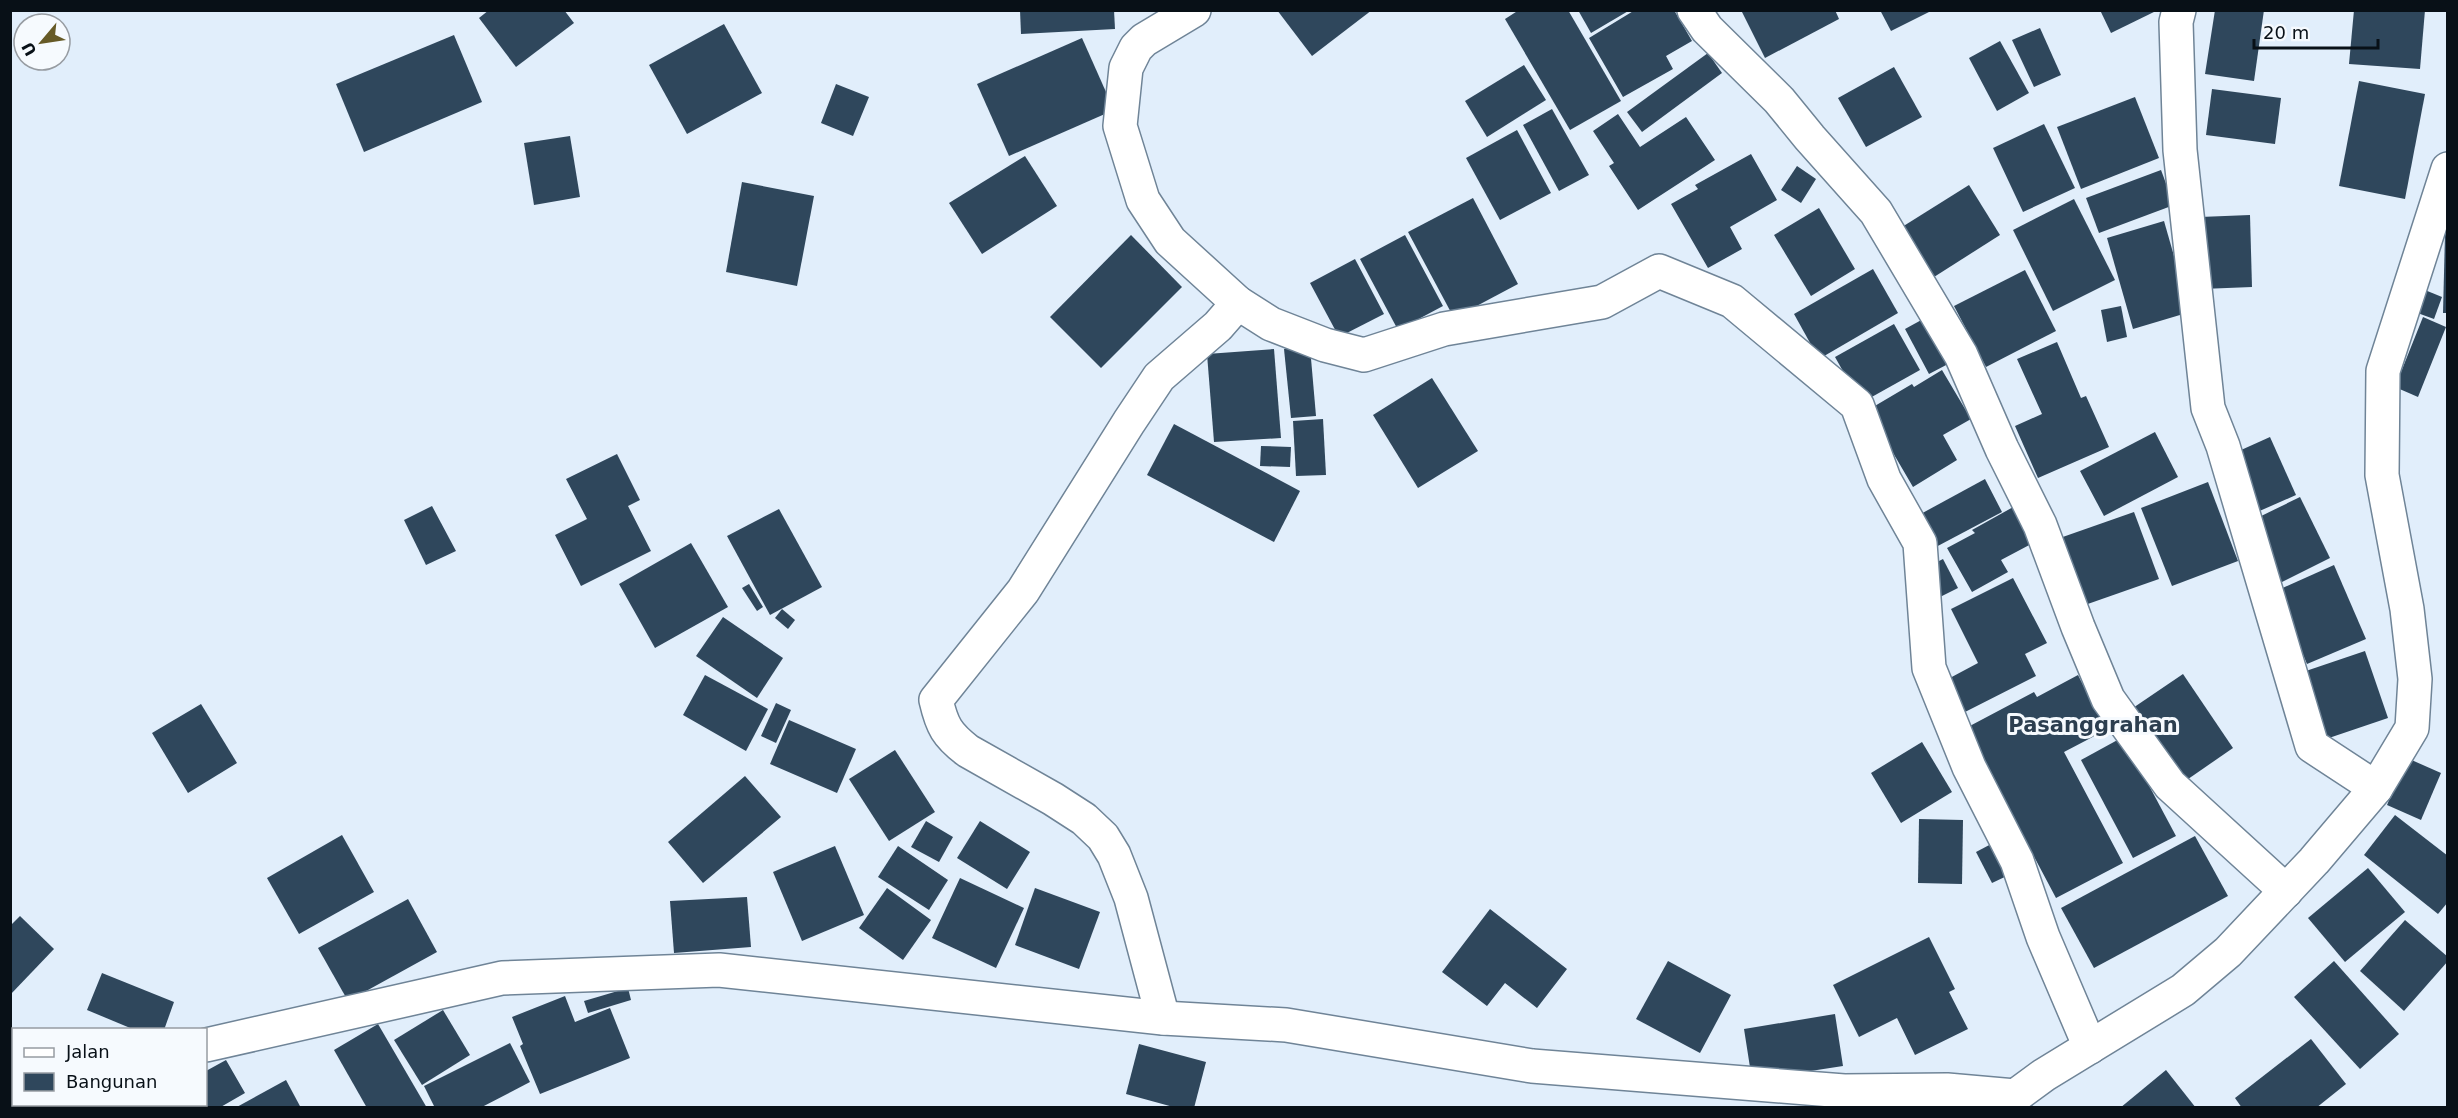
<svg xmlns="http://www.w3.org/2000/svg" width="2458" height="1118" font-family="'DejaVu Sans',sans-serif">
  <style>
    .building { fill: #2f475c }
    .lines { fill: none; stroke-linecap: round; stroke-linejoin: round }
    .minor-casing { stroke: #6f8497; stroke-width: 36 }
    .minor { stroke: #fff; stroke-width: 33 }
    .labels { text-anchor: middle; stroke-width: 6; stroke-linejoin: round; paint-order: stroke }
    .quarter-label { font-size: 21px; font-weight: bold; fill: #2c3e4f; stroke: #f6fafe }
  </style>
  <rect width="100%" height="100%" fill="#e1eefb"/>
  <g class="building">
    <polygon points="489,10 564,10 574,23 516,67 479,18"/>
    <polygon points="1020,10 1114,10 1115,29 1021,34"/>
    <polygon points="1277,10 1372,10 1312,56"/>
    <polygon points="1519,10 1568,10 1621,101 1570,130 1505,19"/>
    <polygon points="1578,10 1630,10 1591,33"/>
    <polygon points="1635,10 1674,10 1692,41 1666,56 1673,69 1623,97 1589,38"/>
    <polygon points="1741,10 1835,10 1839,19 1765,58"/>
    <polygon points="1880,10 1933,10 1891,31"/>
    <polygon points="2100,10 2158,10 2111,33"/>
    <polygon points="2215,10 2264,10 2254,81 2205,74"/>
    <polygon points="2354,10 2425,10 2420,69 2349,64"/>
    <polygon points="724,24 762,93 687,134 649,65"/>
    <polygon points="2040,28 2061,75 2034,87 2012,40"/>
    <polygon points="454,35 482,102 364,152 336,84"/>
    <polygon points="1082,38 1114,110 1009,156 977,84"/>
    <polygon points="2000,41 2029,93 1997,111 1969,58"/>
    <polygon points="1708,53 1722,73 1642,132 1627,112"/>
    <polygon points="1524,65 1546,100 1487,137 1465,101"/>
    <polygon points="1894,67 1922,117 1866,147 1838,98"/>
    <polygon points="2359,81 2425,94 2405,199 2339,186"/>
    <polygon points="836,84 869,97 853,136 821,123"/>
    <polygon points="2212,89 2281,98 2275,144 2206,135"/>
    <polygon points="2135,97 2159,158 2081,189 2057,127"/>
    <polygon points="1552,109 1589,175 1559,191 1523,125"/>
    <polygon points="1618,114 1640,147 1686,117 1715,160 1638,210 1609,166 1614,163 1593,131"/>
    <polygon points="2044,124 2075,188 2023,212 1993,148"/>
    <polygon points="1517,130 1551,193 1500,220 1466,158"/>
    <polygon points="570,136 580,197 534,205 524,143"/>
    <polygon points="1751,154 1777,200 1730,227 1742,249 1708,268 1671,204 1698,189 1695,185"/>
    <polygon points="1025,156 1057,206 982,254 949,203"/>
    <polygon points="1797,166 1816,179 1801,203 1781,190"/>
    <polygon points="2161,170 2174,205 2099,233 2086,198"/>
    <polygon points="742,182 814,196 797,286 726,272"/>
    <polygon points="1969,185 2000,235 1934,277 1902,227"/>
    <polygon points="1473,198 1518,284 1454,318 1408,232"/>
    <polygon points="2074,199 2115,280 2053,311 2013,230"/>
    <polygon points="1819,208 1855,269 1811,296 1774,235"/>
    <polygon points="2250,215 2252,287 2202,289 2200,217"/>
    <polygon points="2164,221 2190,312 2133,329 2107,238"/>
    <polygon points="2445,234 2448,234 2448,313 2443,313"/>
    <polygon points="1131,235 1182,287 1101,368 1050,317"/>
    <polygon points="1405,235 1443,306 1398,330 1360,259"/>
    <polygon points="1355,259 1384,314 1339,337 1310,283"/>
    <polygon points="1873,269 1898,313 1819,359 1794,314"/>
    <polygon points="2025,270 2056,331 1986,367 1954,306"/>
    <polygon points="2420,288 2442,297 2434,319 2412,311"/>
    <polygon points="2121,306 2127,337 2107,342 2101,310"/>
    <polygon points="2423,317 2446,327 2418,397 2395,387"/>
    <polygon points="1925,318 1950,363 1929,374 1905,329"/>
    <polygon points="1894,324 1920,370 1861,403 1835,357"/>
    <polygon points="2057,342 2081,398 2086,396 2109,447 2038,478 2015,426 2042,414 2017,359"/>
    <polygon points="1310,347 1316,416 1291,418 1284,349"/>
    <polygon points="1274,349 1281,438 1214,442 1207,354"/>
    <polygon points="1942,370 1971,419 1943,435 1957,460 1913,487 1868,410 1912,384 1914,387"/>
    <polygon points="1432,378 1478,451 1418,488 1373,415"/>
    <polygon points="1323,419 1326,475 1296,476 1293,421"/>
    <polygon points="1174,424 1300,491 1274,542 1147,475"/>
    <polygon points="2155,432 2178,477 2104,516 2080,471"/>
    <polygon points="2270,437 2296,495 2255,513 2230,455"/>
    <polygon points="1261,446 1291,447 1290,467 1260,466"/>
    <polygon points="617,454 640,500 628,506 651,551 581,586 555,535 587,519 566,479"/>
    <polygon points="1985,479 2002,512 1934,548 1917,516"/>
    <polygon points="2208,482 2238,561 2172,586 2141,508"/>
    <polygon points="2300,497 2330,558 2280,583 2249,522"/>
    <polygon points="432,506 456,551 426,565 404,520"/>
    <polygon points="2015,506 2035,542 2001,560 2008,572 1972,592 1947,548 1975,533 1972,530"/>
    <polygon points="779,509 822,587 770,615 727,536"/>
    <polygon points="2134,512 2159,579 2082,606 2057,539"/>
    <polygon points="691,543 728,607 655,648 619,584"/>
    <polygon points="1943,559 1958,588 1938,598 1923,569"/>
    <polygon points="2334,565 2366,639 2307,664 2276,591"/>
    <polygon points="2013,578 2047,643 2025,654 2036,676 1965,712 1948,679 1978,663 1951,609"/>
    <polygon points="749,584 763,607 757,611 742,588"/>
    <polygon points="782,609 795,620 788,629 775,618"/>
    <polygon points="723,617 783,658 757,698 696,656"/>
    <polygon points="2365,651 2388,718 2323,740 2300,673"/>
    <polygon points="2183,674 2233,748 2178,786 2127,712"/>
    <polygon points="705,675 768,709 746,751 683,715"/>
    <polygon points="2078,675 2106,730 2064,752 2123,863 2056,898 1966,728 2034,692 2037,697"/>
    <polygon points="776,703 791,710 776,743 761,736"/>
    <polygon points="201,704 237,763 188,793 152,733"/>
    <polygon points="789,720 856,749 837,793 770,764"/>
    <polygon points="2123,737 2176,836 2133,858 2081,760"/>
    <polygon points="1922,742 1952,792 1901,823 1871,773"/>
    <polygon points="895,750 935,812 889,841 849,779"/>
    <polygon points="2407,758 2441,773 2421,820 2387,805"/>
    <polygon points="745,776 781,817 703,883 668,842"/>
    <polygon points="2395,815 2448,856 2448,902 2438,914 2364,855"/>
    <polygon points="1919,819 1963,820 1962,884 1918,883"/>
    <polygon points="926,821 953,837 939,862 911,847"/>
    <polygon points="980,821 1030,852 1007,889 957,858"/>
    <polygon points="342,835 374,892 299,934 267,878"/>
    <polygon points="2195,836 2228,896 2094,968 2061,908"/>
    <polygon points="1995,842 2011,874 1992,883 1976,852"/>
    <polygon points="835,846 864,915 802,941 773,872"/>
    <polygon points="898,846 948,880 929,910 878,877"/>
    <polygon points="2368,868 2405,912 2345,962 2308,918"/>
    <polygon points="960,878 1024,908 996,968 932,938"/>
    <polygon points="887,888 931,920 903,960 859,928"/>
    <polygon points="1035,888 1100,912 1079,969 1015,945"/>
    <polygon points="747,897 751,947 674,953 670,901"/>
    <polygon points="408,899 437,952 348,1001 318,948"/>
    <polygon points="1490,909 1567,969 1537,1008 1505,983 1487,1006 1442,972"/>
    <polygon points="20,916 54,949 10,995 10,926"/>
    <polygon points="2405,920 2448,957 2448,961 2404,1011 2360,971"/>
    <polygon points="1929,937 1955,989 1949,992 1968,1029 1915,1055 1897,1018 1859,1037 1833,985"/>
    <polygon points="1668,961 1731,995 1700,1053 1636,1019"/>
    <polygon points="2334,961 2399,1034 2360,1069 2294,997"/>
    <polygon points="102,973 174,1002 164,1030 135,1030 87,1010"/>
    <polygon points="628,988 631,1000 588,1013 584,1001"/>
    <polygon points="565,996 575,1022 610,1008 630,1058 540,1094 520,1046 523,1044 512,1017"/>
    <polygon points="443,1010 470,1055 422,1085 394,1040"/>
    <polygon points="1835,1014 1843,1066 1752,1080 1744,1029"/>
    <polygon points="378,1024 427,1108 367,1108 334,1050"/>
    <polygon points="2311,1039 2346,1084 2316,1108 2242,1108 2235,1098"/>
    <polygon points="510,1043 530,1082 480,1108 435,1108 424,1086"/>
    <polygon points="1139,1044 1206,1062 1194,1108 1177,1108 1126,1094"/>
    <polygon points="226,1060 245,1093 219,1108 199,1108 197,1104 206,1104 206,1071"/>
    <polygon points="2166,1070 2196,1108 2120,1108"/>
    <polygon points="286,1080 301,1108 235,1108"/>
  </g>
  <g class="lines">
    <defs>
      <g id="minor">
        <polyline points="1194,10 1144,40 1136,48 1126,68 1120,126 1143,200 1170,241 1238,303 1271,324 1325,345 1364,355 1444,329 1602,302 1659,271 1732,301 1857,405 1884,479 1920,543 1929,668 1969,767 2017,861 2043,937 2090,1047"/>
        <polyline points="1694,10 1707,29 1779,100 1810,138 1876,212 1961,355 2002,449 2040,525 2078,627 2108,699 2170,785 2286,891"/>
        <polyline points="2179,10 2176,22 2180,150 2208,408 2223,446 2312,746 2376,788"/>
        <path d="M 1163,1018 L 1131,898 L 1114,855 L 1103,837 L 1084,819 L 1053,799 L 968,751 C 947,735 942,726 936,700 L 1023,591 L 1129,422 L 1159,377 L 1218,326 L 1238,303"/>
        <polyline points="206,1045 502,978 719,970 1163,1018 1286,1025 1532,1066 1844,1091 1947,1090 2015,1096"/>
        <polyline points="10,1069 14,1066"/>
        <polyline points="1999,1108 2044,1075 2183,990 2228,952 2314,861 2376,788 2412,728 2415,679 2407,609 2382,475 2383,371 2448,169"/>
      </g>
    </defs>
    <use href="#minor" class="minor-casing"/>
    <use href="#minor" class="minor"/>
  </g>
  <g class="labels">
    <g class="quarter-label">
      <text x="2093" y="732">Pasanggrahan</text>
    </g>
  </g>
  <rect width="2458" height="1118" fill="none" stroke="#081017" stroke-width="24"/>
  <rect x="12" y="1028" width="195" height="78" fill="#f6fafe" stroke="#979ca2" stroke-width="1.5"/>
  <rect x="24" y="1048" width="30" height="9" fill="#ffffff" stroke="#979ca2" stroke-width="1.5"/>
  <text x="66" y="1058" font-size="18" fill="#081017">Jalan</text>
  <rect x="24" y="1073" width="30" height="18" fill="#2f475c" stroke="#979ca2" stroke-width="1.5"/>
  <text x="66" y="1088" font-size="18" fill="#081017">Bangunan</text>
  <g transform="translate(42 42) rotate(241)"><circle r="28" fill="#f6fafe" stroke="#979ca2" stroke-width="1.5"/>
  <path d="M0-4.5L10 22L0 15L-10 22Z" fill="#665a27"/>
  <text y="-9" font-size="16" font-weight="bold" text-anchor="middle" fill="#081017">U</text>
  </g>
  <path d="M2254 39v9h124v-9" fill="none" stroke="#081017" stroke-width="3"/>
  <text x="2263" y="39" font-size="18" fill="#081017" stroke="#f6fafe" stroke-width="4.5" paint-order="stroke">20 m</text>
</svg>
